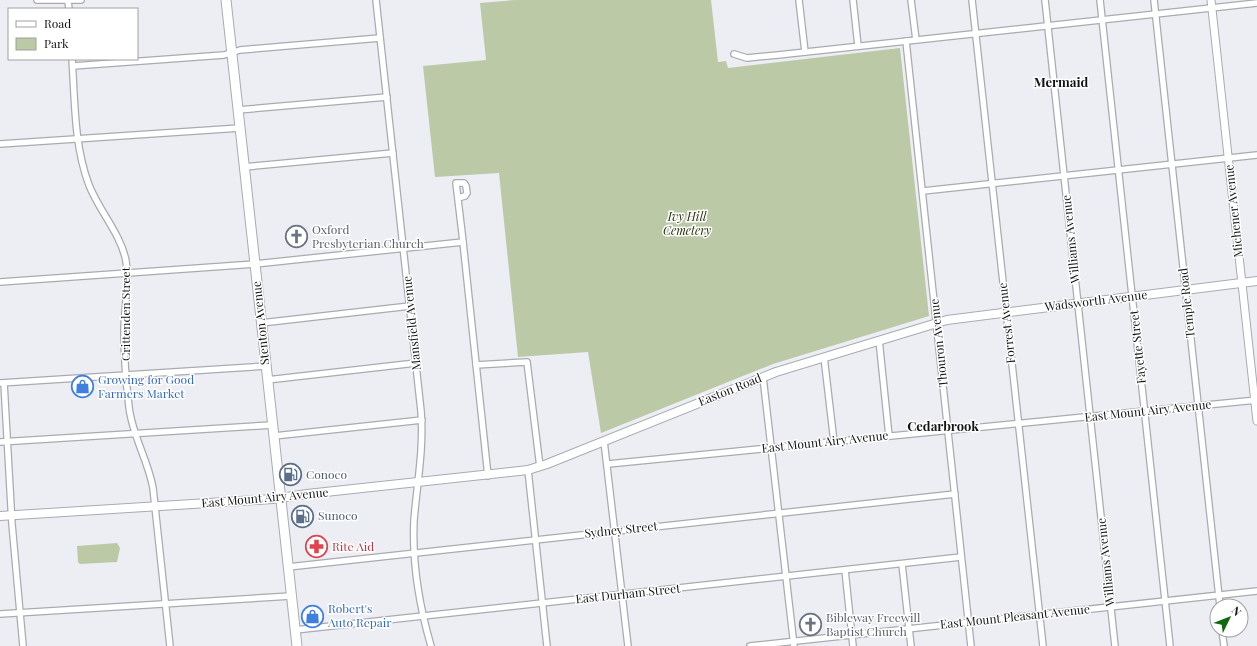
<svg xmlns="http://www.w3.org/2000/svg" width="1257" height="646" font-family="'Playfair Display',serif">
  <style>
    .green { fill: #bbc9a7 }
    .lines { fill: none; stroke-linecap: round; stroke-linejoin: round }
    .minor-casing { stroke: #a9abb1; stroke-width: 8 }
    .tertiary-casing { stroke: #a9abb1; stroke-width: 9 }
    .secondary-casing { stroke: #a9abb1; stroke-width: 10 }
    .primary-casing { stroke: #a9abb1; stroke-width: 11 }
    .minor { stroke: #fff; stroke-width: 5.5 }
    .tertiary { stroke: #fff; stroke-width: 7 }
    .secondary { stroke: #fff; stroke-width: 8 }
    .primary { stroke: #fff; stroke-width: 9 }
    .labels { text-anchor: middle; stroke-width: 3; stroke-linejoin: round; paint-order: stroke }
    .street-label { font-size: 12px; fill: #131416; stroke: #fff }
    .park-label { font-size: 12px; font-style: italic; fill: #263509; stroke: #fff }
    .worship-label { font-size: 12px; fill: #5b616d; stroke: #fff; text-anchor: start }
    .shop-label { font-size: 12px; fill: #366cbe; stroke: #fff; text-anchor: start }
    .service-label { font-size: 12px; fill: #4e5e75; stroke: #fff; text-anchor: start }
    .health-label { font-size: 12px; fill: #be3a42; stroke: #fff; text-anchor: start }
    .neighbourhood-label { font-size: 13px; font-weight: bold; fill: #131416; stroke: #fff }
  </style>
  <rect width="100%" height="100%" fill="#eceef4"/>
  <g class="green">
    <polygon points="515,0 711,0 718,62 726,61 728,68 900,48 929,316 773,364 601,433 588,352 518,357 499,173 435,177 423,66 486,60 480,3"/>
    <polygon points="117,543 120,548 117,562 80,564 78,562 77,546"/>
  </g>
  <g class="lines">
    <defs>
      <g id="minor">
        <polyline points="37,0 81,0"/>
        <path d="M 376,0 L 421,411 C 424,448 417,484 414,520 C 412,563 419,605 431,646"/>
        <polyline points="799,0 805,52"/>
        <polyline points="853,0 858,46"/>
        <polyline points="911,0 916,40"/>
        <polyline points="972,0 1043,646"/>
        <polyline points="1045,0 1115,646"/>
        <polyline points="1100,0 1170,646"/>
        <polyline points="1154,0 1220,606"/>
        <polyline points="68,1 69,9"/>
        <polyline points="906,41 971,646"/>
        <polyline points="734,54 747,58 778,55 1257,3"/>
        <path d="M 72,59 C 75,101 74,146 89,185 C 99,211 121,234 126,261 C 130,285 124,307 124,331 C 124,356 126,382 129,407 C 132,435 148,460 153,488 L 170,646"/>
        <polyline points="73,66 224,55 240,50 380,38"/>
        <polyline points="238,110 387,97"/>
        <polyline points="0,144 240,128"/>
        <polyline points="244,167 393,153"/>
        <polyline points="923,191 1257,155"/>
        <polyline points="458,198 465,196 467,193 466,186 464,183 456,183 462,233 463,242 488,476"/>
        <polyline points="0,282 255,264 463,242"/>
        <polyline points="261,323 410,306"/>
        <polyline points="879,340 889,436"/>
        <polyline points="824,357 834,442"/>
        <polyline points="476,365 527,362 540,467"/>
        <polyline points="763,377 794,646"/>
        <polyline points="267,380 416,363"/>
        <polyline points="0,383 266,366"/>
        <polyline points="4,383 12,524 23,646"/>
        <polyline points="274,436 422,420"/>
        <polyline points="604,441 628,646"/>
        <polyline points="0,442 272,425"/>
        <polyline points="608,464 1257,400"/>
        <polyline points="528,470 547,646"/>
        <polyline points="902,564 911,646"/>
        <polyline points="288,567 955,494"/>
        <polyline points="845,570 853,646"/>
        <polyline points="0,614 291,596"/>
        <polyline points="295,630 961,557"/>
        <polyline points="1222,630 1224,646"/>
        <polyline points="750,646 1257,591"/>
      </g>
      <polyline id="tertiary" points="1211,0 1257,421"/>
      <polyline id="secondary" points="0,516 273,499 307,494 528,470 547,464 776,372 947,320 1257,281"/>
      <polyline id="primary" points="226,0 297,646"/>
    </defs>
    <use href="#minor" class="minor-casing"/>
    <use href="#tertiary" class="tertiary-casing"/>
    <use href="#secondary" class="secondary-casing"/>
    <use href="#primary" class="primary-casing"/>
    <use href="#minor" class="minor"/>
    <use href="#tertiary" class="tertiary"/>
    <use href="#secondary" class="secondary"/>
    <use href="#primary" class="primary"/>
  </g>
  <defs>
    <symbol id="church-ring" viewBox="-11 -11 22 22"><circle r="9.5" fill="#fff" stroke="#6b7280" stroke-width="1.5"/><path d="M-1.2-6h2.4v3.5h3.3v2.4h-3.3V6h-2.4V-.1h-3.3v-2.4h3.3Z" fill="#6b7280"/></symbol>
    <symbol id="shop-ring" viewBox="-11 -11 22 22"><circle r="9.5" fill="#fff" stroke="#3f7fe0" stroke-width="1.5"/><path d="M-5-2.5h2.3a2.7 3.5 0 0 1 5.4 0H5L5.5 6h-11ZM-1.5-2.5h3a1.5 2.3 0 0 0-3 0Z" fill="#3f7fe0"/></symbol>
    <symbol id="fuel-ring" viewBox="-11 -11 22 22"><circle r="9.5" fill="#fff" stroke="#5c6f8a" stroke-width="1.5"/><path d="M-5.5-6h7V0h2V4h1.3V-2.5L3-4.5l.8-.8L6-3V5H2.5V1h-1V6h-7ZM-4.2-4.7v3.2H.2V-4.7Z" fill="#5c6f8a"/></symbol>
    <symbol id="pharmacy-ring" viewBox="-11 -11 22 22"><circle r="9.5" fill="#fff" stroke="#e0444e" stroke-width="1.5"/><path d="M-2-6h4v4h4v4h-4v4h-4v-4h-4v-4h4Z" fill="#e0444e"/></symbol>
  </defs>
  <g fill-rule="evenodd">
    <use href="#church-ring" x="284" y="224" width="25" height="25"/>
    <use href="#shop-ring" x="70" y="374" width="25" height="25"/>
    <use href="#fuel-ring" x="278" y="462" width="25" height="25"/>
    <use href="#fuel-ring" x="290" y="504" width="25" height="25"/>
    <use href="#pharmacy-ring" x="304" y="534" width="25" height="25"/>
    <use href="#shop-ring" x="300" y="604" width="25" height="25"/>
    <use href="#church-ring" x="798" y="612" width="25" height="25"/>
  </g>
  <g class="labels">
    <g class="street-label">
      <text transform="translate(1234 211) rotate(-96)" y="4">Michener Avenue</text>
      <text transform="translate(1071 239) rotate(-96)" y="4">Williams Avenue</text>
      <text transform="translate(1096 301) rotate(-7)" y="4">Wadsworth Avenue</text>
      <text transform="translate(1187 303) rotate(-96)" y="4">Temple Road</text>
      <text transform="translate(126 314) rotate(-90)" y="4">Crittenden Street</text>
      <text transform="translate(261 323) rotate(-96)" y="4">Stenton Avenue</text>
      <text transform="translate(412 323) rotate(-96)" y="4">Mansfield Avenue</text>
      <text transform="translate(1007 323) rotate(-96)" y="4">Forrest Avenue</text>
      <text transform="translate(939 343) rotate(-96)" y="4">Thouron Avenue</text>
      <text transform="translate(1138 347) rotate(-96)" y="4">Fayette Street</text>
      <text transform="translate(730 390) rotate(-22)" y="4">Easton Road</text>
      <text transform="translate(1148 411) rotate(-6)" y="4">East Mount Airy Avenue</text>
      <text transform="translate(825 442) rotate(-6)" y="4">East Mount Airy Avenue</text>
      <text transform="translate(265 498) rotate(-5)" y="4">East Mount Airy Avenue</text>
      <text transform="translate(621 530) rotate(-6)" y="4">Sydney Street</text>
      <text transform="translate(1106 562) rotate(-96)" y="4">Williams Avenue</text>
      <text transform="translate(628 594) rotate(-6)" y="4">East Durham Street</text>
      <text transform="translate(1015 617) rotate(-6)" y="4">East Mount Pleasant Avenue</text>
    </g>
    <g class="park-label">
      <text x="687" y="221">Ivy Hill<tspan x="687" dy="14">Cemetery</tspan></text>
    </g>
    <g class="worship-label">
      <text x="312" y="234">Oxford<tspan x="312" dy="14">Presbyterian Church</tspan></text>
      <text x="826" y="622">Bibleway Freewill<tspan x="826" dy="14">Baptist Church</tspan></text>
    </g>
    <g class="shop-label">
      <text x="98" y="384">Growing for Good<tspan x="98" dy="14">Farmers Market</tspan></text>
      <text x="328" y="613">Robert's<tspan x="328" dy="14">Auto Repair</tspan></text>
    </g>
    <g class="service-label">
      <text x="306" y="479">Conoco</text>
      <text x="318" y="520">Sunoco</text>
    </g>
    <g class="health-label">
      <text x="332" y="551">Rite Aid</text>
    </g>
    <g class="neighbourhood-label">
      <text x="1061" y="87">Mermaid</text>
      <text x="943" y="431">Cedarbrook</text>
    </g>
  </g>
  <rect x="8" y="8" width="130" height="52" fill="#ffffff" stroke="#a1a1a2"/>
  <rect x="16" y="21" width="20" height="6" fill="#ffffff" stroke="#a1a1a2"/>
  <text x="44" y="28" font-size="12" fill="#131416">Road</text>
  <rect x="16" y="38" width="20" height="12" fill="#bbc9a7" stroke="#a1a1a2"/>
  <text x="44" y="48" font-size="12" fill="#131416">Park</text>
  <g transform="translate(1229 618) rotate(47)"><circle r="19" fill="#ffffff" stroke="#a1a1a2"/>
  <path d="M0-3L7 15L0 10L-7 15Z" fill="#106911"/>
  <text y="-6" font-size="11" font-weight="bold" text-anchor="middle" fill="#131416">N</text>
  </g>
</svg>
